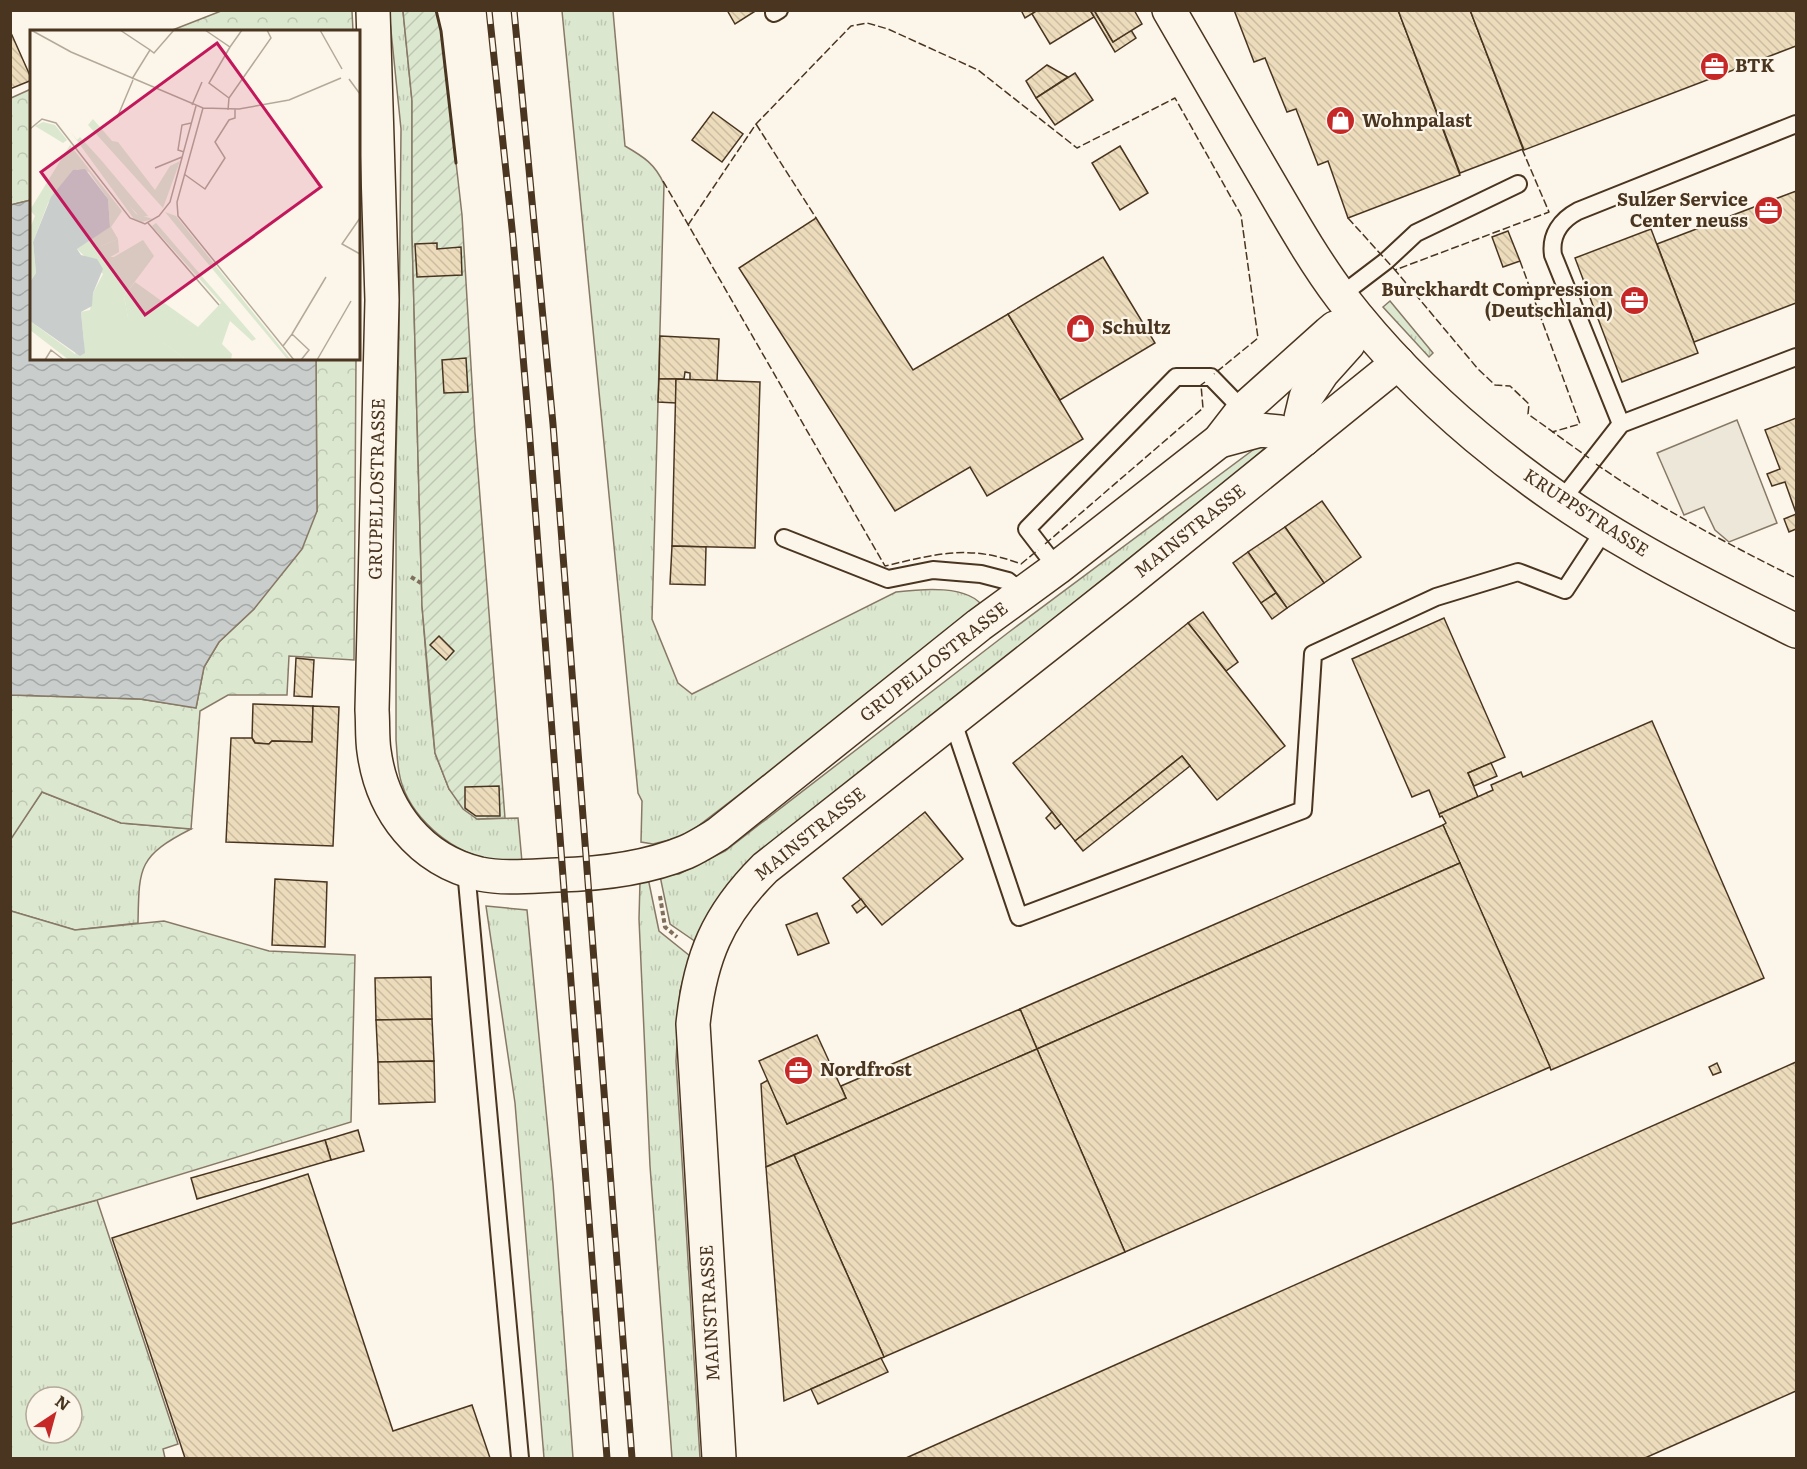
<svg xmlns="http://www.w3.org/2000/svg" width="1807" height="1469" font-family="Literata,serif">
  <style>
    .grass { fill: url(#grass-tufts); stroke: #887966; stroke-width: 1.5; fill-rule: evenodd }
    .forest { fill: url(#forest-crowns); stroke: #887966; stroke-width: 1.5 }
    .garden { fill: url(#garden-furrows); stroke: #887966; stroke-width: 1.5 }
    .parking { fill: #ede7d9; stroke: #887966; stroke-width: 1.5 }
    .water { fill: url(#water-waves); stroke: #887966; stroke-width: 1.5 }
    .building { fill: url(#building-back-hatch); stroke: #4a3520; stroke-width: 1.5 }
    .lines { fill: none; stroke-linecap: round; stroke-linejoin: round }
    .lane-casing { stroke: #4a3520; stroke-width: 20 }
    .street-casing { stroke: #4a3520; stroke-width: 36 }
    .secondary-casing { stroke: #4a3520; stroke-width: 36 }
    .path { stroke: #7f6f5c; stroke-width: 4; stroke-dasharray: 4.5 3; stroke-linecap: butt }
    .lane { stroke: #fbf6e9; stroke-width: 16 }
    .street { stroke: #fbf6e9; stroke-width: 33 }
    .secondary { stroke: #fbf6e9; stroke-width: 33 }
    .rail-casing { stroke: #4a3520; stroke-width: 7 }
    .rail { stroke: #fbf6e9; stroke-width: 4.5; stroke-dasharray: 14; stroke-linecap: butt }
    .fence { stroke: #4a3520; stroke-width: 1.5; stroke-dasharray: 8 3; stroke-linecap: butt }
    .wall { stroke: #4a3520; stroke-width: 3 }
    .labels { text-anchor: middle; stroke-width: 4.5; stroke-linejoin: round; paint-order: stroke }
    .poi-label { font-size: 18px; font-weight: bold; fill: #4a3520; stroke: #fbf6e9; text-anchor: start }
    .street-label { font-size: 18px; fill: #4a3520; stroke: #fbf6e9 }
    .inset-road { fill: none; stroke: #b4a999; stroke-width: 1.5 }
    .view { fill: #c2185b; fill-opacity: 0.15; stroke: #c2185b; stroke-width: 3 }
    .inset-edge { fill: none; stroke: #4a3520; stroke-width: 3 }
  </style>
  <defs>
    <pattern id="grass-tufts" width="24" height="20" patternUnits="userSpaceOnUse" patternTransform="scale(1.5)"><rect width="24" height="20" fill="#dce7d0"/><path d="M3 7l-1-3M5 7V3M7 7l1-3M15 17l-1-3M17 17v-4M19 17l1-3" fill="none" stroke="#bec7b2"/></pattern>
    <pattern id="forest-crowns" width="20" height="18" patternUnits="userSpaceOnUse" patternTransform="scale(1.5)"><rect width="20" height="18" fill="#dce7d0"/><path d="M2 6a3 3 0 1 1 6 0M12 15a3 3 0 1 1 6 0" fill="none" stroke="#bec7b2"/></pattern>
    <pattern id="garden-furrows" width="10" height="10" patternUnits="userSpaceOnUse" patternTransform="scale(1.5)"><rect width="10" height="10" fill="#dce7d0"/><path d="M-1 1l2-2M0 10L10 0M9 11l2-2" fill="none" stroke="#bec7b2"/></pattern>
    <pattern id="water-waves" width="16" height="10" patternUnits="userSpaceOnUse" patternTransform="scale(1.5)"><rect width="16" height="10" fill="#c9cecd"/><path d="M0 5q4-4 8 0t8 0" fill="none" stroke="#a5a8a6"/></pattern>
    <pattern id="building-back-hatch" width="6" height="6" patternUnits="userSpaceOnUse" patternTransform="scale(1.5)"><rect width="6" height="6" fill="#ecdcbc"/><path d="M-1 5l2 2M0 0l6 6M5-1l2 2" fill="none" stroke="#ccbda1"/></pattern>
  </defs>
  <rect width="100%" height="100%" fill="#fbf6e9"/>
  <g class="grass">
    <path d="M 389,11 L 403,11 L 412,101 L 412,234 L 422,606 L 430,705 L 435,753 L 449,789 L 477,819 L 518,818 L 522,862 C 507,861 491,861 477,856 C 441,844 405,810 399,772 C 397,761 397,750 396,740 L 396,457 L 399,335 L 401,129 Z"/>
    <path d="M 562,11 L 613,11 L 625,146 C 644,157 655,164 664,184 L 652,619 L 678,683 L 692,694 L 896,592 C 921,589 969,584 984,608 L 685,836 L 653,844 L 641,842 L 642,801 L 638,793 Z"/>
    <polygon points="1390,301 1433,353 1429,357 1383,307"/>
    <polygon points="1261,444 1265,448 1242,468 740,870 716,902 696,942 670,924 660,876 679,874 725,851 1009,632"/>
    <path d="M 42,792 L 121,823 L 191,829 C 138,856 139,867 138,923 L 75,930 L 11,911 L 10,839 Z"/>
    <polygon points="648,878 659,931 690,956 680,991 676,1061 700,1458 672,1458 650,1166 639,919 640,881"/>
    <polygon points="486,906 527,910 553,1184 573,1458 544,1458 515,1103"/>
    <path d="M 97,1200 L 178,1444 L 163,1449 L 165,1458 L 11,1458 L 11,1224 ZM 36,1397 L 72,1397 L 72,1433 L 36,1433 Z"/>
  </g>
  <g class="forest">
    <polygon points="221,11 352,11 353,31 170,31"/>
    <polygon points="31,89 31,200 11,205 11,98"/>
    <polygon points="316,359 356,359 354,660 289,656 287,695 228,695 200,711 191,829 121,823 42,792 11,839 11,695 140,699 196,708 204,667 219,642 254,609 317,511"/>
    <polygon points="11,911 75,930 164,921 269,951 355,955 351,1122 97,1200 11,1224"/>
  </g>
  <polygon class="garden" points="403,11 436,11 441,31 462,215 475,433 505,818 477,819 463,809 449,789 435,753 422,606 412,234 412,101"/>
  <polygon class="parking" points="1737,420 1777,523 1729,542 1715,530 1704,507 1684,515 1657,453"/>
  <polygon class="water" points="31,200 32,358 316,359 317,511 302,549 254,609 219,642 204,667 196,708 140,699 11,695 10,205"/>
  <g class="building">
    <polygon points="727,10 757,10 735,24"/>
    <polygon points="1021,10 1038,10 1025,18"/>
    <polygon points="1038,10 1090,10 1094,17 1050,44 1032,14"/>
    <polygon points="1090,10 1094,10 1113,42 1131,30 1136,38 1115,52"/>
    <polygon points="1094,10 1134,10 1142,24 1113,42"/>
    <polygon points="1234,10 1398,10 1460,175 1348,218 1328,161 1318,165 1296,109 1287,112 1265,58 1254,62"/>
    <polygon points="1398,10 1470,10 1523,149 1460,173"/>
    <polygon points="1470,10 1796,10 1796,46 1524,150"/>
    <polygon points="11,33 32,80 10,89 10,34"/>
    <polygon points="1047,65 1068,77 1036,98 1026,81"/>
    <polygon points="1075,73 1093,100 1055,125 1036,98"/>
    <polygon points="713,112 743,134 722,162 692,140"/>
    <polygon points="1120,146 1148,193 1120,210 1092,163"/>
    <polygon points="1796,191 1796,303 1694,342 1657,244"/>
    <polygon points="816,218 913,370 1008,314 1083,439 987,496 970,467 895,511 739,268"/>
    <polygon points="1651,229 1698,353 1622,382 1575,258"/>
    <polygon points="1508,231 1520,261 1503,267 1492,237"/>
    <polygon points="437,243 437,249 461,247 462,275 417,277 415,244"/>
    <polygon points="1103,257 1155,343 1060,400 1008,314"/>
    <polygon points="660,336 719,339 717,381 690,380 690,373 685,372 684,379 659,379"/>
    <polygon points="466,358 468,392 444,393 442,360"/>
    <polygon points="659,379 676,379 676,403 658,402"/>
    <polygon points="676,379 760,382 755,548 672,546"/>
    <polygon points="1796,418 1796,513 1785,482 1772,486 1767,474 1780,469 1765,430"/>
    <polygon points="1322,501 1361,557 1324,583 1285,527"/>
    <polygon points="1796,514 1796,529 1789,532 1784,519"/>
    <polygon points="1285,527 1324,583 1287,608 1248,552"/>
    <polygon points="672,546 706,547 705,585 670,584"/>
    <polygon points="1248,552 1276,593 1261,603 1233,563"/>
    <polygon points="1276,593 1287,608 1272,619 1261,603"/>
    <polygon points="1203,612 1238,662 1226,671 1188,623"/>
    <polygon points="1444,618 1505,757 1468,773 1478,797 1439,814 1429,790 1412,797 1352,659"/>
    <polygon points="1188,623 1285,746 1217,800 1182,756 1075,841 1013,763"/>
    <polygon points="439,636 454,651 446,660 430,645"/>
    <polygon points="296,658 314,660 312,697 294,696"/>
    <polygon points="253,704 313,706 312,742 272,741 269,744 255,743 252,738"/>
    <polygon points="313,706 339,707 333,846 226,842 231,738 252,738 255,743 269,744 272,741 312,742"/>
    <polygon points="1652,721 1764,978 1551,1070 1443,825 1446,823 1442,816 1440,817 1439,814 1493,790 1491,785 1521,772 1523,777"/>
    <polygon points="1182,756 1190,766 1083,851 1075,841"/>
    <polygon points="1491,763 1497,776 1474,786 1468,773"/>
    <polygon points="499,786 500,816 476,816 465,808 465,787"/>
    <polygon points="925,812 963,859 882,925 843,878"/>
    <polygon points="1052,812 1061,824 1055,829 1046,818"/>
    <polygon points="1443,825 1460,863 1037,1049 1020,1009"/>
    <polygon points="1460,863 1550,1067 1125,1252 1037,1049"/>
    <polygon points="275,879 327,882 325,947 272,945"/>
    <polygon points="861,899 866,906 857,913 852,906"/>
    <polygon points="817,913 829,943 798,955 786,925"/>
    <polygon points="431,977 432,1019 376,1020 375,978"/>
    <polygon points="1020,1009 1037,1049 766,1167 761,1084 768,1080 787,1124 846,1098 841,1086"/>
    <polygon points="432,1019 434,1061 378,1062 376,1020"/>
    <polygon points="817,1035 846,1098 787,1124 759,1061"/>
    <polygon points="1037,1049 1125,1252 884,1357 794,1155"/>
    <polygon points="434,1061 435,1102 379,1104 378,1062"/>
    <polygon points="1796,1062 1796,1391 1645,1458 906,1458"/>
    <polygon points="1717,1063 1721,1072 1713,1075 1709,1067"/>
    <polygon points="358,1130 364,1151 331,1160 325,1140"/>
    <polygon points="325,1140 331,1160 197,1199 191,1178"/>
    <polygon points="794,1155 884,1357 784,1401 766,1167"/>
    <polygon points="308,1174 393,1431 472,1405 490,1458 185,1458 112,1238"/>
    <polygon points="881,1358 888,1372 818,1404 811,1389"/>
  </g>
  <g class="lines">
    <defs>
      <g id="lane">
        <polyline points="774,13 779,10"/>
        <polyline points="1340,296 1386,261 1416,233 1518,184"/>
        <path d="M 1621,424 L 1553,255 C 1550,235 1561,220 1578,211 L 1796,124"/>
        <polyline points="1561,501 1621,424 1796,357"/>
        <polyline points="784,538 888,579 933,570 981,574 1008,581 1023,593"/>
        <polyline points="1057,568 1027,529 1176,377 1211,377 1243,410"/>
        <polyline points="952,719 1019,917 1303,810 1313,654 1436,597 1518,572 1565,590 1605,529"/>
        <polyline points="466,870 520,1458"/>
      </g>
      <g id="street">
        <path d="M 373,10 L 382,300 L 372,710 C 373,724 372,738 374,751 C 382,811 420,860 480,874 C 504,879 532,876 557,875 C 601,874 645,869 686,852 C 697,847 708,840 718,834 L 979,625 L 1057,568 L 1219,441 L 1243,410 L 1329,333 L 1335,328 L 1360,321"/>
        <polyline points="1304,439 1301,418 1306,397 1322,373 1348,344 1360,321"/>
        <polyline points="1219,441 1260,430 1279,432 1304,439"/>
        <path d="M 719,1458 L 693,1024 C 700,958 717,916 765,868 L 1126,583 L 1398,363"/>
      </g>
      <path id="secondary" d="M 1169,10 C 1202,67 1234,123 1267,179 C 1291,220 1314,261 1342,298 C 1420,399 1525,484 1635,547 C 1688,578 1742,604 1796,631"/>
    </defs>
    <use href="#lane" class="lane-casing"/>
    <use href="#street" class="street-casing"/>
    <use href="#secondary" class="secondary-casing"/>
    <g class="path">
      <polyline points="411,577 421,583"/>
      <polyline points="660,896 665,927 677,937"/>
    </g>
    <use href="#lane" class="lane"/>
    <use href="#street" class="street"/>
    <use href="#secondary" class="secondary"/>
    <defs>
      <g id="rail">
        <polyline points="489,10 513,238 529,427 607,1458"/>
        <polyline points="514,10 553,424 632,1458"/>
      </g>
    </defs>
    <use href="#rail" class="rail-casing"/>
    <use href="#rail" class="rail"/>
    <g class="fence">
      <polyline points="756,124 816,218"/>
      <polyline points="1522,149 1549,212 1395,270 1478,369 1495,385 1510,386 1529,404 1528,414 1589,458"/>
      <path d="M 663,181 L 885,566 C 936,554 969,544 1021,564 L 1038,550"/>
      <polyline points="1348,218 1395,270"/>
      <polyline points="688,225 756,124 851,26 867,23 888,29 978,70 1077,148 1175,98 1241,215 1258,338 1214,374"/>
      <polyline points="1520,261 1580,424 1552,432"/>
      <path d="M 1596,464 C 1659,508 1728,544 1796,578"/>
      <polyline points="1045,544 1203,408 1201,385 1205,382"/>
    </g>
    <polyline class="wall" points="436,10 441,31 456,163"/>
  </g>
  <defs>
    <symbol id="office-disc" viewBox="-11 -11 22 22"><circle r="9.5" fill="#c62828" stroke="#fbf6e9"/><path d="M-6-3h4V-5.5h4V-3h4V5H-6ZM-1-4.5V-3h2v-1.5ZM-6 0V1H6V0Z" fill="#fff"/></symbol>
    <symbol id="shop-disc" viewBox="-11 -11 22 22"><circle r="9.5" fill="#c62828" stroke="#fbf6e9"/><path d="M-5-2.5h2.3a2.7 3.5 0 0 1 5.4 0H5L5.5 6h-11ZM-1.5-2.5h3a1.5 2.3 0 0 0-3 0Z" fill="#fff"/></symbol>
  </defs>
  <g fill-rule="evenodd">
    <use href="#office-disc" x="1698" y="50" width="33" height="33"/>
    <use href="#shop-disc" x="1324" y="104" width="33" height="33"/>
    <use href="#office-disc" x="1752" y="194" width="33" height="33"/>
    <use href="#office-disc" x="1618" y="284" width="33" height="33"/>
    <use href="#shop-disc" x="1064" y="312" width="33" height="33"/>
    <use href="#office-disc" x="782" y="1054" width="33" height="33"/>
  </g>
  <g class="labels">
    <g class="poi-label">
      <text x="1735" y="72">BTK</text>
      <text x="1362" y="127">Wohnpalast</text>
      <text x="1748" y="206" text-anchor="end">Sulzer Service<tspan x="1748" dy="21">Center neuss</tspan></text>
      <text x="1613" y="296" text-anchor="end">Burckhardt Compression<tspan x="1613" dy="21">(Deutschland)</tspan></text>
      <text x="1102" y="334">Schultz</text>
      <text x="820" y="1076">Nordfrost</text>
    </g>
    <g class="street-label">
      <text transform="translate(377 489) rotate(-89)" y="6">GRUPELLOSTRASSE</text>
      <text transform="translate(1586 513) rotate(33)" y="6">KRUPPSTRASSE</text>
      <text transform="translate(1190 531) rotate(-39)" y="6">MAINSTRASSE</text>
      <text transform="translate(934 662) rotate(-38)" y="6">GRUPELLOSTRASSE</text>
      <text transform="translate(810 834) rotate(-39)" y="6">MAINSTRASSE</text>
      <text transform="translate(710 1313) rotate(-93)" y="6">MAINSTRASSE</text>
    </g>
  </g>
  <g transform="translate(30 30)">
    <rect width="330" height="330" fill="#fbf6e9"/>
    <path d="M 63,89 L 82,111 L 88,112 L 125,160 L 140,136 L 150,131 L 133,178 L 58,95 ZM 13,92 L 25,95 L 37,110 L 33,113 L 5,96 ZM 40,101 L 106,184 L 123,189 L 112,192 L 104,189 ZM 135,182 L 146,186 L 261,330 L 258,330 ZM 126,193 L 226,309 L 222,311 L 200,291 L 192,314 L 202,324 L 201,330 L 157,330 L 98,288 L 94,266 L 105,252 L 168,297 L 191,273 L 122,196 ZM 88,209 L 89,222 L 75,230 L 71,227 L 71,216 Z" fill="#dce7d0"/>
    <path d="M 40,115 L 92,181 L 81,197 L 88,209 L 71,216 L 71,227 L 84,227 L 113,210 L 124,226 L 94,266 L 98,287 L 157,330 L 39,330 L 0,300 L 0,291 L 45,324 L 54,313 L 51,282 L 60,280 L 63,263 L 73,244 L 47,219 L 80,196 L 78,169 L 59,142 L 47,139 L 18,173 L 3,212 L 6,243 L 0,252 L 0,198 L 5,186 L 0,180 Z" fill="#dce7d0"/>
    <path d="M 50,107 L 71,130 L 118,186 L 110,187 L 95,171 L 47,110 Z" fill="#dce7d0"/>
    <path d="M 55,139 L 78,169 L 80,197 L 47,219 L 51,225 L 67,229 L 73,239 L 63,263 L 62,276 L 51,282 L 55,323 L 50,326 L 0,291 L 0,252 L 6,243 L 3,212 L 21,167 L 43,140 Z" fill="#c9cecd"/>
    <path class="inset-road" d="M 1,0 L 41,22 L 173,78 L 209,79 L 259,70 L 311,48M 90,0 L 120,20 L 102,49M 175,0 L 200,17 L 212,0M 290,0 L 312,39M 120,20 L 124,23 L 144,0M 319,49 L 330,64M 199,68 L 179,53 L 200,17M 162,75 L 172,52M 173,78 L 147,172 L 148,186 L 264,330M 198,80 L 199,68 L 241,8 L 237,0M 87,88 L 103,50M 0,99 L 12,89 L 26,93 L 100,188 L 115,194 L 129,186 L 140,172 L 166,76M 154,122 L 148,120 L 152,95 L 161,93M 125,138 L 152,127M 154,144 L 175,159 L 195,128 L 185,112 L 199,90 L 205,88 L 205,79M 330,188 L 312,214 L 330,224M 118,193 L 189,275M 262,304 L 296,247M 253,316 L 262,304 L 279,320 L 271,330M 15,330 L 21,320 L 34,330M 287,330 L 321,271"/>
    <path class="view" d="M 187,13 L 291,157 L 115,285 L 11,142 Z"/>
    <rect width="330" height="330" class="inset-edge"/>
  </g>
  <rect width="1807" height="1469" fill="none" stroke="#4a3520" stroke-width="24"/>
  <g transform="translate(54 1415) rotate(36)"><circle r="28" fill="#fbf6e9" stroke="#b4a999" stroke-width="1.5"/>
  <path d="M0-4.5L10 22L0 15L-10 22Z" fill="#c62828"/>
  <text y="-9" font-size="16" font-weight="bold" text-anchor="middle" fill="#4a3520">N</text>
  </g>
</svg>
